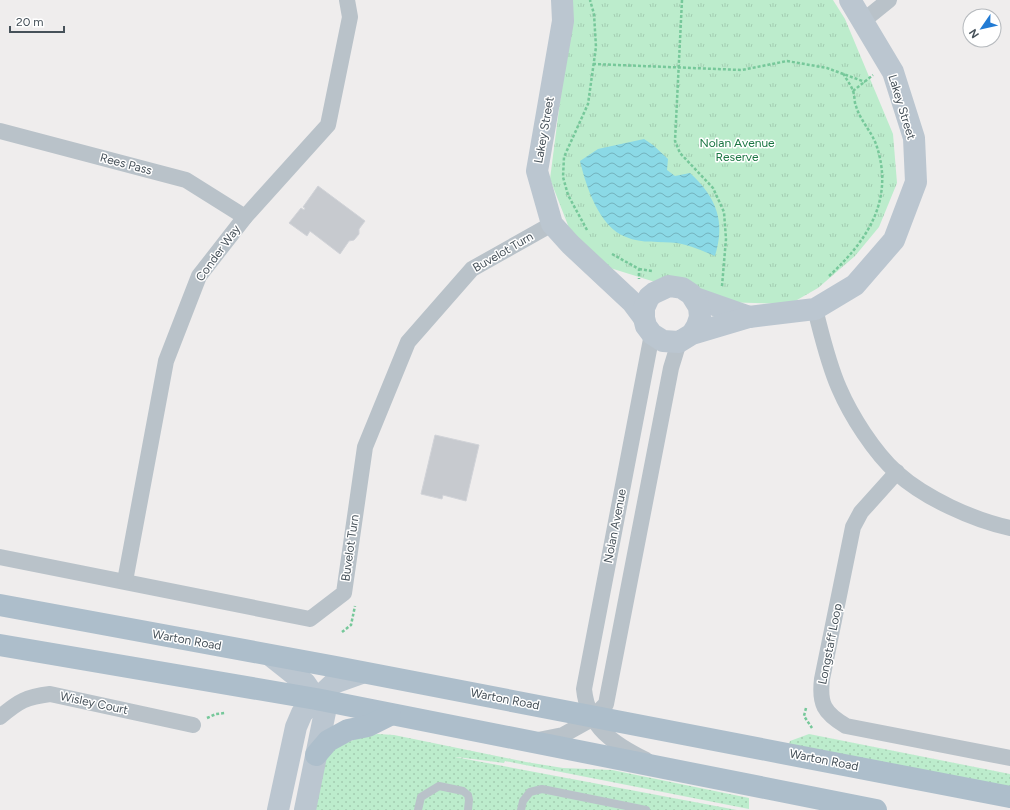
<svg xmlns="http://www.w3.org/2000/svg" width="1010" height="810" font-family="Figtree,sans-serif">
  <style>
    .grass { fill: url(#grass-dots) }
    .park { fill: url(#park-tufts) }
    .water { fill: url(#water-waves) }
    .building { fill: #c7cacf; stroke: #d1d3d8 }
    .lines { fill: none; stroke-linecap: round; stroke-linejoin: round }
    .path { stroke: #76c89a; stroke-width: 2.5; stroke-dasharray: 3 2; stroke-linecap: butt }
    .lane { stroke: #b9c2c9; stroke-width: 8 }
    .street { stroke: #b9c2c9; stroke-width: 16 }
    .secondary { stroke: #bbc6d0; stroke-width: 22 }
    .primary { stroke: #adbecb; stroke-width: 22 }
    .labels { text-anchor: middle; stroke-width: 3; stroke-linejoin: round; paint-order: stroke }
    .street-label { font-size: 12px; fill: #465159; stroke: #fff }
    .park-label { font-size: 12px; fill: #1b7643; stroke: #fff }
  </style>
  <defs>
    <pattern id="grass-dots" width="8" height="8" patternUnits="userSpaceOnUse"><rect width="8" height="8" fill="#bceccc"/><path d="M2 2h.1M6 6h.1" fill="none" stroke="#a3ccb1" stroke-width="1.8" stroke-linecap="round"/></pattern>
    <pattern id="park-tufts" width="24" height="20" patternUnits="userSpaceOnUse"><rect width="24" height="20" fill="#bceccc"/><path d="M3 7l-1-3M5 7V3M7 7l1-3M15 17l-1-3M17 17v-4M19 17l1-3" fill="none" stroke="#a3ccb1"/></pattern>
    <pattern id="water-waves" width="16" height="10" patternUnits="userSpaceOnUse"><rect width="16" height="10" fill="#8bd9e6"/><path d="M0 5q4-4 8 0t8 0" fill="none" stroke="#73b2bd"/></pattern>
  </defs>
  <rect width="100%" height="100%" fill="#efeded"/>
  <g class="grass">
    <polygon points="378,734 394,735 526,762 563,768 612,770 749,798 749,809 505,761 504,763 457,757 455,757 737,810 314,810 325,761 331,750 362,736"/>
    <polygon points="809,734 1010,774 1010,788 789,744 790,741"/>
  </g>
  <polygon class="park" points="573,0 833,0 845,19 893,134 897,183 879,227 855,256 818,288 790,304 719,302 607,267 571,233 550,179"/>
  <path class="water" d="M 644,139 L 653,145 L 668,159 L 667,170 L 675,176 L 690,173 C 716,197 726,221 715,256 C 703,251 690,245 677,243 C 660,241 642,244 626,237 C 599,227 586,186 580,161 L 598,149 Z"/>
  <g class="building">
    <polygon points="318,186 365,221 359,229 359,234 354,240 349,241 340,254 310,231 307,236 289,223 301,208 304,210 305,208 303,207"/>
    <polygon points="435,435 479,445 466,501 443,495 442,499 421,494"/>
  </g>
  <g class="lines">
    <g class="path">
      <polyline points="682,0 675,141 680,153 713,188 724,212 726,239 722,286"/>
      <polyline points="593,64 742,70 787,61 827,68 865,82"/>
      <polyline points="853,91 873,75"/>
      <polyline points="587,230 568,195 563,177 564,157 588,104 596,47 594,14 590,0"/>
      <polyline points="612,254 639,269 639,279"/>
      <polyline points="639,269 652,271"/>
      <path d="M 829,276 C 868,240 895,199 876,144 C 871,131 860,120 856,106 C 854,102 855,96 853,91 C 851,85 846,79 843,73"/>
      <polyline points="342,632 351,625 355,606"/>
      <polyline points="806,708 804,716 812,728"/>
      <polyline points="207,718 216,714 225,713"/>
    </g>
    <g class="lane">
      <polyline points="418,810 421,797 439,786 463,791 468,795 469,800 468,810"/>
      <polyline points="521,810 523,801 530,792 542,789 646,810"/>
    </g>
    <g class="street">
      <polyline points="863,21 889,0"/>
      <polyline points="0,131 186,180 245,217"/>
      <path d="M 815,309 C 822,336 828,363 839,388 C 851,416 874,452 897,473 C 925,498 973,520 1010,528"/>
      <path d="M 897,472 L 861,512 L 853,527 L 822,679 C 819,704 824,713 846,726 L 1010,758"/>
      <polyline points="0,557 310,619 344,593 365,447 408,342 472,269 552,224"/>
      <polyline points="125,581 166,361 199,276 245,217 328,125 350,17 347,0"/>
      <path d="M 0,717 C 19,701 26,697 50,694 L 193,725"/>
      <polyline points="538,740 563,735 590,720 606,704 671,368 679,342"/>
      <path d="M 646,760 C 614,744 588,728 584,689 L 652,334"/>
    </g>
    <g class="secondary">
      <polyline points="562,0 563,21 537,171 552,224 570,244 632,302 644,318"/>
      <polyline points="695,298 749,317"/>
      <polyline points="692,334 697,326 700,317 699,307 691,294 682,288 669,286 654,293 649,297 644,308 644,318 646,326 652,334 663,341 679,342 692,334 749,317 815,309 855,285 894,240 916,182 914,138 893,72 850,0"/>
      <polyline points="271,656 305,683 325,712 305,810"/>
      <polyline points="278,810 296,727 302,713 334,683 362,673"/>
    </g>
    <g class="primary">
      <polyline points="0,605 336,667 1010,797"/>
      <polyline points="0,645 316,699 876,810"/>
      <polyline points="316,755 328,741 348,730 368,726 390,715"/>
    </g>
  </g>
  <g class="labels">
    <g class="street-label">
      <text transform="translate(902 107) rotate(73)" y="4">Lakey Street</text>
      <text transform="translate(544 130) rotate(-80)" y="4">Lakey Street</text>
      <text transform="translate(126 164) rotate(15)" y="4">Rees Pass</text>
      <text transform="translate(503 252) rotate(-30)" y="4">Buvelot Turn</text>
      <text transform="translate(218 253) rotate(-54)" y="4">Conder Way</text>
      <text transform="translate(615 526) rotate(-79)" y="4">Nolan Avenue</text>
      <text transform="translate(350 548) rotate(-82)" y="4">Buvelot Turn</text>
      <text transform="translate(187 640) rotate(10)" y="4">Warton Road</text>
      <text transform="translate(830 644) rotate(-79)" y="4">Longstaff Loop</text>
      <text transform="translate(505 699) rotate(11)" y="4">Warton Road</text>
      <text transform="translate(94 703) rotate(12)" y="4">Wisley Court</text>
      <text transform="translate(824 760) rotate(11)" y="4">Warton Road</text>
    </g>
    <g class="park-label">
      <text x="737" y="147">Nolan Avenue<tspan x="737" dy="14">Reserve</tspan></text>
    </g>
  </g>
  <g transform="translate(982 28) rotate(236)"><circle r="19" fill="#ffffff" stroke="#b5b9bd"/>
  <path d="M0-3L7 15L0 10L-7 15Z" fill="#227bd4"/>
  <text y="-6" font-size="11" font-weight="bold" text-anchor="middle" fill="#465159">N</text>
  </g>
  <path d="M10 26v6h54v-6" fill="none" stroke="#465159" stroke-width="2"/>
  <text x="16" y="26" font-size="12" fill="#465159" stroke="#ffffff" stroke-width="3" paint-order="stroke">20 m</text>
</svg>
